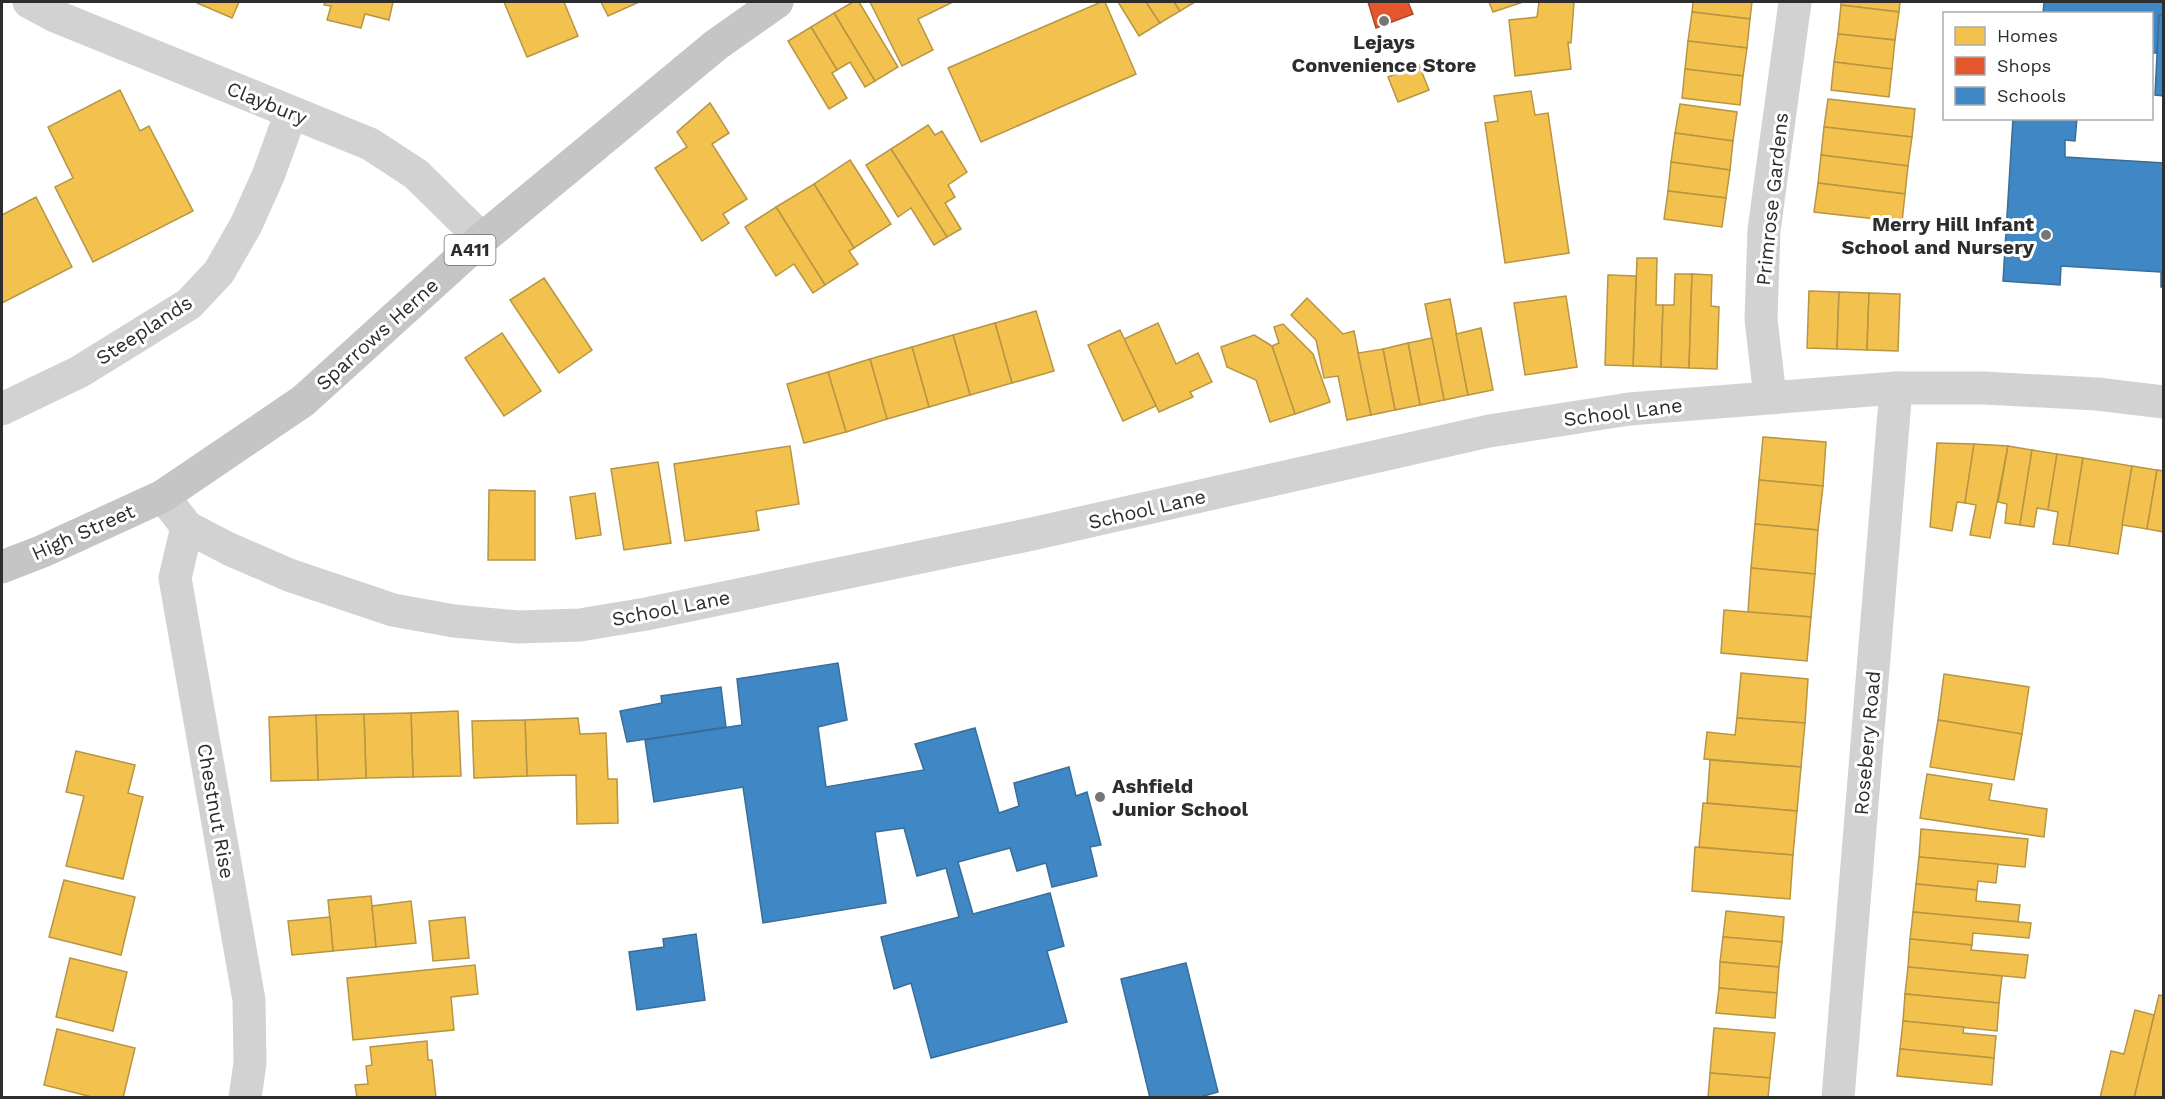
<svg xmlns="http://www.w3.org/2000/svg" width="2165" height="1099" font-family="'Work Sans',sans-serif">
  <style>
    .homes { fill: #f2c14e; stroke: #b79544; stroke-width: 1.5 }
    .shops { fill: #e4572e; stroke: #ad4a2e; stroke-width: 1.5 }
    .schools { fill: #3f88c5; stroke: #3a6d97; stroke-width: 1.5 }
    .lines { fill: none; stroke-linecap: round; stroke-linejoin: round }
    .minor { stroke: #d2d2d2; stroke-width: 33 }
    .tertiary { stroke: #d2d2d2; stroke-width: 33 }
    .primary { stroke: #c5c5c5; stroke-width: 33 }
    .poi-dot { fill: #767676; stroke: #fff; stroke-width: 2 }
    .labels { text-anchor: middle; stroke-width: 6; stroke-linejoin: round; paint-order: stroke }
    .shield { fill: #fff; stroke: #6c6c6c; stroke-width: 1.5 }
    .shield-label { font-size: 18px; font-weight: bold; fill: #2d2d2d }
    .poi-label { font-size: 20px; font-weight: bold; fill: #2d2d2d; stroke: #fff }
    .street-label { font-size: 20px; fill: #2d2d2d; stroke: #fff }
  </style>
  <rect width="100%" height="100%" fill="#fff"/>
  <g class="homes">
    <polygon points="195,2 239,2 232,18"/>
    <polygon points="325,2 393,2 389,20 365,14 361,28 327,20 331,6 324,5"/>
    <polygon points="504,2 564,2 578,36 527,57"/>
    <polygon points="601,2 639,2 608,16"/>
    <polygon points="853,2 859,2 898,67 875,81 834,13"/>
    <polygon points="870,2 953,2 918,19 933,50 902,66"/>
    <polygon points="1101,2 1105,2 1136,74 981,142 948,68"/>
    <polygon points="1118,2 1146,2 1160,23 1139,36"/>
    <polygon points="1146,2 1174,2 1180,11 1160,23"/>
    <polygon points="1174,2 1195,2 1180,11"/>
    <polygon points="1489,2 1523,2 1493,12"/>
    <polygon points="1539,2 1574,2 1571,43 1568,42 1571,69 1515,76 1509,20 1537,17"/>
    <polygon points="1693,2 1752,2 1750,19 1692,12"/>
    <polygon points="1841,2 1900,2 1899,12 1841,5"/>
    <polygon points="1841,5 1899,12 1895,40 1838,34"/>
    <polygon points="1692,12 1750,19 1747,48 1688,41"/>
    <polygon points="834,13 875,81 865,87 850,62 837,70 811,27"/>
    <polygon points="811,27 837,70 832,73 847,98 829,109 788,41"/>
    <polygon points="1838,34 1895,40 1892,69 1834,62"/>
    <polygon points="1688,41 1747,48 1743,76 1685,69"/>
    <polygon points="1834,62 1892,69 1889,97 1831,90"/>
    <polygon points="1419,65 1429,90 1398,102 1388,77"/>
    <polygon points="1685,69 1743,76 1740,105 1682,98"/>
    <polygon points="120,90 140,131 149,126 193,211 93,262 55,187 73,178 48,127"/>
    <polygon points="1531,91 1535,115 1548,113 1569,253 1505,263 1485,123 1498,121 1494,96"/>
    <polygon points="1828,99 1915,109 1912,137 1824,127"/>
    <polygon points="710,103 729,133 712,144 747,199 723,214 729,223 702,241 655,168 687,147 677,132"/>
    <polygon points="1680,104 1737,112 1733,141 1675,133"/>
    <polygon points="928,125 935,135 942,131 967,172 948,185 955,197 945,203 961,229 947,237 891,149"/>
    <polygon points="1824,127 1912,137 1908,166 1821,155"/>
    <polygon points="1675,133 1733,141 1730,170 1671,162"/>
    <polygon points="891,149 947,237 934,245 911,208 898,217 866,165"/>
    <polygon points="1821,155 1908,166 1905,194 1818,183"/>
    <polygon points="850,160 891,224 854,248 814,184"/>
    <polygon points="1671,162 1730,170 1726,198 1668,191"/>
    <polygon points="1818,183 1905,194 1902,222 1814,212"/>
    <polygon points="814,184 854,248 849,251 858,264 825,285 776,207"/>
    <polygon points="1668,191 1726,198 1722,227 1664,219"/>
    <polygon points="36,197 72,267 2,303 2,215"/>
    <polygon points="776,207 825,285 813,293 794,264 776,276 745,227"/>
    <polygon points="1637,258 1657,258 1656,305 1663,305 1661,367 1633,366"/>
    <polygon points="1675,274 1692,274 1689,368 1661,367 1663,305 1674,305"/>
    <polygon points="1692,274 1712,275 1711,306 1719,307 1717,369 1689,368"/>
    <polygon points="1608,275 1636,276 1633,366 1605,365"/>
    <polygon points="544,278 592,350 559,373 510,300"/>
    <polygon points="1809,291 1839,292 1837,349 1807,348"/>
    <polygon points="1839,292 1869,293 1867,350 1837,349"/>
    <polygon points="1869,293 1900,294 1898,351 1867,350"/>
    <polygon points="1566,296 1577,367 1525,375 1514,303"/>
    <polygon points="1307,298 1343,334 1354,331 1371,415 1347,420 1338,376 1324,378 1316,340 1291,315"/>
    <polygon points="1450,299 1468,395 1444,400 1425,304"/>
    <polygon points="1036,311 1054,371 1012,383 995,323"/>
    <polygon points="995,323 1012,383 970,395 953,335"/>
    <polygon points="1158,323 1176,364 1198,353 1212,382 1190,392 1193,397 1159,412 1124,339"/>
    <polygon points="1283,324 1313,354 1330,402 1295,414 1272,346 1279,343 1274,327"/>
    <polygon points="1481,328 1493,390 1468,395 1456,334"/>
    <polygon points="1120,330 1156,406 1123,421 1088,345"/>
    <polygon points="502,333 541,391 504,416 465,358"/>
    <polygon points="953,335 970,395 929,407 912,347"/>
    <polygon points="1254,335 1272,346 1295,414 1270,422 1256,380 1227,367 1221,347"/>
    <polygon points="1432,338 1444,400 1420,405 1408,343"/>
    <polygon points="1408,343 1420,405 1395,410 1383,349"/>
    <polygon points="912,347 929,407 887,419 870,359"/>
    <polygon points="1383,349 1395,410 1371,415 1358,353"/>
    <polygon points="870,359 887,419 846,432 828,372"/>
    <polygon points="828,372 846,432 804,443 787,384"/>
    <polygon points="1763,437 1826,442 1823,486 1759,480"/>
    <polygon points="1937,443 1974,444 1965,503 1957,502 1952,531 1930,527"/>
    <polygon points="1974,444 2008,446 1990,538 1970,535 1976,505 1965,503"/>
    <polygon points="790,446 799,504 756,511 759,530 685,541 674,464"/>
    <polygon points="2008,446 2032,450 2020,525 2005,523 2007,504 1998,502"/>
    <polygon points="2032,450 2057,454 2048,510 2037,508 2034,527 2020,525"/>
    <polygon points="2057,454 2083,458 2069,546 2053,544 2058,512 2048,510"/>
    <polygon points="2083,458 2132,466 2118,554 2069,546"/>
    <polygon points="658,462 671,543 624,550 611,469"/>
    <polygon points="2132,466 2157,470 2147,529 2122,525"/>
    <polygon points="2157,470 2164,471 2164,532 2147,529"/>
    <polygon points="1759,480 1823,486 1818,530 1755,524"/>
    <polygon points="489,490 535,491 535,560 488,560"/>
    <polygon points="595,493 601,535 576,539 570,497"/>
    <polygon points="1755,524 1818,530 1815,574 1751,568"/>
    <polygon points="1751,568 1815,574 1811,617 1748,612"/>
    <polygon points="1724,610 1811,617 1807,661 1721,653"/>
    <polygon points="1741,673 1808,679 1805,723 1737,718"/>
    <polygon points="1944,674 2029,687 2022,734 1938,720"/>
    <polygon points="458,711 461,776 413,777 411,713"/>
    <polygon points="411,713 413,777 366,778 364,714"/>
    <polygon points="364,714 366,778 318,780 316,715"/>
    <polygon points="316,715 318,780 271,781 269,717"/>
    <polygon points="578,718 580,734 606,733 608,779 617,779 618,823 577,824 576,775 527,776 525,720"/>
    <polygon points="1737,718 1805,723 1801,767 1704,759 1707,732 1735,735"/>
    <polygon points="525,720 527,776 474,778 472,721"/>
    <polygon points="1938,720 2022,734 2014,780 1930,767"/>
    <polygon points="76,751 135,765 128,793 143,797 123,879 66,866 84,796 66,792"/>
    <polygon points="1710,760 1801,767 1797,811 1707,803"/>
    <polygon points="1927,774 1992,784 1989,800 2047,809 2044,837 1920,818"/>
    <polygon points="1703,803 1797,811 1793,855 1699,847"/>
    <polygon points="1921,829 2028,839 2025,867 1919,857"/>
    <polygon points="1695,847 1793,855 1790,899 1692,891"/>
    <polygon points="1919,857 1998,864 1996,883 1978,881 1977,890 1916,884"/>
    <polygon points="64,880 135,897 121,955 49,937"/>
    <polygon points="1916,884 1977,890 1976,901 2020,905 2018,922 1913,912"/>
    <polygon points="371,896 376,947 333,951 328,900"/>
    <polygon points="411,901 416,943 376,947 372,906"/>
    <polygon points="1726,911 1784,917 1782,942 1723,937"/>
    <polygon points="1913,912 2031,923 2029,938 1973,933 1972,945 1910,939"/>
    <polygon points="330,917 333,951 292,955 288,921"/>
    <polygon points="465,917 469,958 433,961 429,921"/>
    <polygon points="1723,937 1782,942 1779,967 1720,962"/>
    <polygon points="1910,939 1972,945 1971,950 2028,955 2025,978 1908,967"/>
    <polygon points="70,958 127,972 113,1031 56,1017"/>
    <polygon points="1720,962 1779,967 1777,993 1719,988"/>
    <polygon points="475,965 478,994 451,997 454,1030 353,1040 347,978"/>
    <polygon points="1908,967 2002,976 1999,1003 1905,994"/>
    <polygon points="1719,988 1777,993 1775,1018 1716,1013"/>
    <polygon points="1905,994 1999,1003 1997,1031 1903,1021"/>
    <polygon points="2159,995 2164,996 2164,1098 2134,1098"/>
    <polygon points="2135,1010 2154,1015 2134,1098 2100,1098 2111,1051 2124,1054"/>
    <polygon points="1903,1021 1964,1027 1963,1033 1996,1036 1994,1058 1900,1049"/>
    <polygon points="1714,1028 1775,1033 1770,1078 1710,1073"/>
    <polygon points="57,1029 135,1048 123,1098 96,1098 44,1085"/>
    <polygon points="427,1041 428,1060 432,1060 436,1098 357,1098 355,1085 368,1084 366,1066 372,1065 370,1047"/>
    <polygon points="1900,1049 1994,1058 1992,1085 1897,1076"/>
    <polygon points="1710,1073 1770,1078 1768,1098 1708,1098"/>
  </g>
  <polygon class="shops" points="1368,2 1408,2 1413,14 1376,28"/>
  <g class="schools">
    <polygon points="2044,2 2164,2 2164,15 2159,15 2157,53 2152,53 2152,14 2043,14"/>
    <polygon points="2159,15 2164,15 2164,96 2155,95"/>
    <polygon points="2013,118 2077,118 2075,141 2065,140 2065,157 2164,163 2164,287 2161,287 2161,272 2061,266 2060,285 2003,281"/>
    <polygon points="838,663 847,720 818,727 826,787 924,770 915,744 975,728 999,813 1019,806 1014,783 1069,767 1076,796 1087,792 1101,845 1090,847 1097,876 1052,887 1046,863 1017,871 1010,848 958,862 973,914 1050,893 1064,946 1047,951 1067,1022 931,1058 911,983 894,989 881,937 959,917 946,868 917,876 904,828 875,832 886,903 763,923 743,787 654,802 645,740 742,725 737,679"/>
    <polygon points="721,687 726,727 627,742 620,711 662,703 661,696"/>
    <polygon points="696,934 705,1000 637,1010 629,952 664,947 663,939"/>
    <polygon points="1186,963 1218,1092 1197,1098 1150,1098 1121,979"/>
  </g>
  <g class="lines">
    <g class="minor">
      <polyline points="29,2 55,16 370,144 416,174 482,239"/>
      <polyline points="1770,397 1761,319 1764,230 1795,2"/>
      <polyline points="2,409 79,372 189,304 219,272 246,225 268,176 291,113"/>
      <polyline points="187,527 175,578 249,1000 250,1063 245,1098"/>
      <polyline points="1838,1098 1896,388"/>
    </g>
    <polyline class="tertiary" points="163,496 187,527 229,549 289,575 393,610 454,621 518,627 580,625 646,614 1032,534 1489,431 1629,409 1896,388 1984,388 2097,394 2164,402"/>
    <polyline class="primary" points="2,567 43,551 163,496 303,401 482,239 716,45 777,2"/>
  </g>
  <g class="poi-dot">
    <circle cx="1384" cy="21" r="6"/>
    <circle cx="2046" cy="235" r="6"/>
    <circle cx="1100" cy="797" r="6"/>
  </g>
  <g class="labels">
    <rect class="shield" x="444.5" y="235" width="51" height="30" rx="4.5"/>
    <g class="shield-label">
      <text x="470" y="256">A411</text>
    </g>
    <g class="poi-label">
      <text x="1384" y="49">Lejays<tspan x="1384" dy="23">Convenience Store</tspan></text>
      <text x="2034" y="231" text-anchor="end">Merry Hill Infant<tspan x="2034" dy="23">School and Nursery</tspan></text>
      <text x="1112" y="793" text-anchor="start">Ashfield<tspan x="1112" dy="23">Junior School</tspan></text>
    </g>
    <g class="street-label">
      <text transform="translate(267 103) rotate(22)" y="7">Claybury</text>
      <text transform="translate(1772 199) rotate(-84)" y="7">Primrose Gardens</text>
      <text transform="translate(144 330) rotate(-33)" y="7">Steeplands</text>
      <text transform="translate(377 334) rotate(-42)" y="7">Sparrows Herne</text>
      <text transform="translate(1623 412) rotate(-7)" y="7">School Lane</text>
      <text transform="translate(1147 509) rotate(-13)" y="7">School Lane</text>
      <text transform="translate(83 532) rotate(-24)" y="7">High Street</text>
      <text transform="translate(671 608) rotate(-11)" y="7">School Lane</text>
      <text transform="translate(1867 743) rotate(-85)" y="7">Rosebery Road</text>
      <text transform="translate(216 811) rotate(80)" y="7">Chestnut Rise</text>
    </g>
  </g>
  <rect width="2165" height="1099" fill="none" stroke="#2d2d2d" stroke-width="6"/>
  <rect x="1943" y="12" width="210" height="108" fill="#ffffff" stroke="#ababab" stroke-width="1.5"/>
  <rect x="1955" y="27" width="30" height="18" fill="#f2c14e" stroke="#ababab" stroke-width="1.5"/>
  <text x="1997" y="42" font-size="18" fill="#2d2d2d">Homes</text>
  <rect x="1955" y="57" width="30" height="18" fill="#e4572e" stroke="#ababab" stroke-width="1.5"/>
  <text x="1997" y="72" font-size="18" fill="#2d2d2d">Shops</text>
  <rect x="1955" y="87" width="30" height="18" fill="#3f88c5" stroke="#ababab" stroke-width="1.5"/>
  <text x="1997" y="102" font-size="18" fill="#2d2d2d">Schools</text>
</svg>
